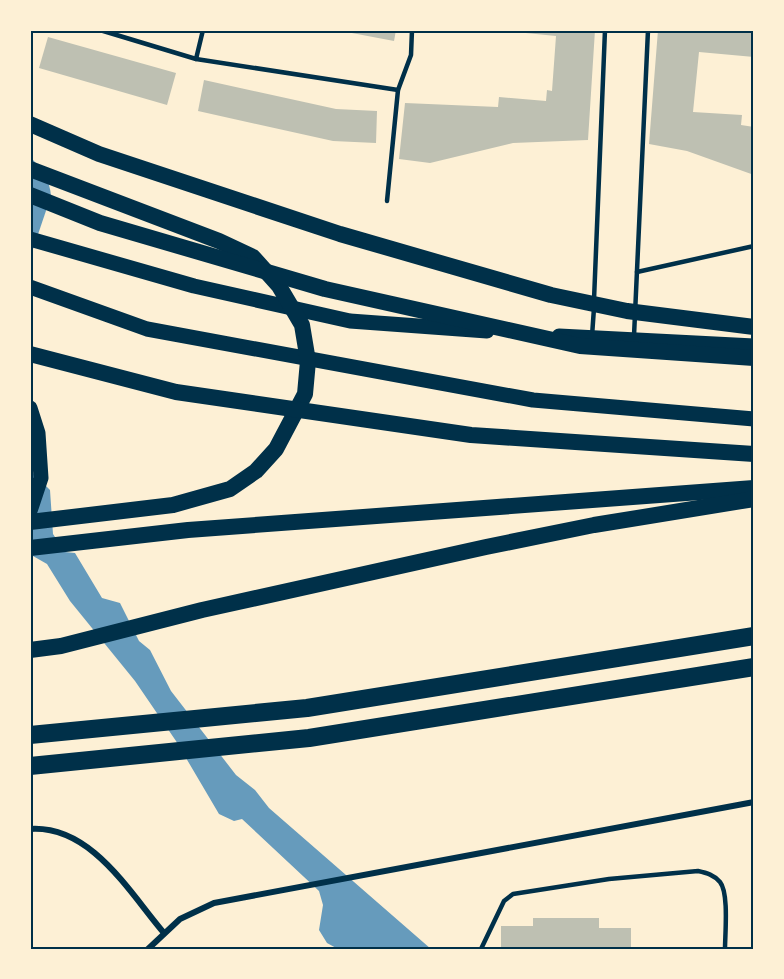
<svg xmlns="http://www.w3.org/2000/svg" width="784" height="979" font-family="'Noto Sans',sans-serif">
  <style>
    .water { fill: #669bbc }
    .building { fill: #bec0b2 }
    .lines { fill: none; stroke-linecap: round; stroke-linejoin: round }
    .service { stroke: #003049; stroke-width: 4.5 }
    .minor { stroke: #003049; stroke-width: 6 }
    .primary { stroke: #003049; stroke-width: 15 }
    .trunk { stroke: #003049; stroke-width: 16 }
    .motorway { stroke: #003049; stroke-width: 18 }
    .neatline { fill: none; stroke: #003049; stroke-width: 2 }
  </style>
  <rect width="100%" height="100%" fill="#fdf0d5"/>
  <g class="water">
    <path d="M 30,157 C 41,167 50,180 51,196 L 30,258 Z"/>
    <polygon points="30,470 50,490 53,534 65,552 75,553 102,598 120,603 139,641 150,650 171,691 236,775 255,790 269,808 431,949 338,949 327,943 319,930 323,905 319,891 242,819 234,821 219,814 176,741 135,681 70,601 47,564 33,556 30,544"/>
  </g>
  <g class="building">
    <polygon points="336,30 396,30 394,41"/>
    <polygon points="495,30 595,30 588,140 513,143 430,163 399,159 405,103 498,107 499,97 546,101 547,90 552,91 556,36"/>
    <polygon points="658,30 754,30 754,57 699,52 693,112 742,115 741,125 754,127 754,175 687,151 649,144"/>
    <polygon points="48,37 176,73 167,105 39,68"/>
    <polygon points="204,80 336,109 377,111 376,143 333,141 198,111"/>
    <polygon points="533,918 599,918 599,928 631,928 631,949 501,949 501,926 533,926"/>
  </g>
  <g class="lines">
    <g class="service">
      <polyline points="100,30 196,59 398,90"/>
      <polyline points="196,59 203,30"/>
      <polyline points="387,201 398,90 411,55 412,30"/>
      <polyline points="637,272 754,246"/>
      <polyline points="594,300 605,30"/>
      <polyline points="592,336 594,308"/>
      <polyline points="634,336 648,30"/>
      <path d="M 481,949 L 504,901 L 513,894 L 609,879 L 698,871 C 707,873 714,875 720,882 C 729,893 725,934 725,949"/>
    </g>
    <g class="minor">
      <path d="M 30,829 C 91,825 129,892 164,933"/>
      <polyline points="148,949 180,919 214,903 754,802"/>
    </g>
    <g class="primary">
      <polyline points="30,239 194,286 350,321 487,331"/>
      <polyline points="30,287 147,329 533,400 754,419"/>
      <polyline points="559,336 754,346"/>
      <polyline points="30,408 38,433 41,478 30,511"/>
    </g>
    <g class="trunk">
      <polyline points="30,124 99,154 340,234 551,295 627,311 754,327"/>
      <polyline points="30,169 219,241 253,257 279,286 302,325 308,361 305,394 276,449 256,471 230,489 173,505 30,522"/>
      <polyline points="30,195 100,223 325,289 580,346 754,358"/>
      <polyline points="30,354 176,392 471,435 754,454"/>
      <polyline points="30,548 188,530 754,488"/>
      <polyline points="30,650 61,646 202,610 486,547 594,525 754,499"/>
    </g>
    <g class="motorway">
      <polyline points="30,735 307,708 754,636"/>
      <polyline points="30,766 309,738 754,667"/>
    </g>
  </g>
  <rect width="784" height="979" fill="none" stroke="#fdf0d5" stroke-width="63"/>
  <rect x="32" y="32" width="720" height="916" class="neatline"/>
</svg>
